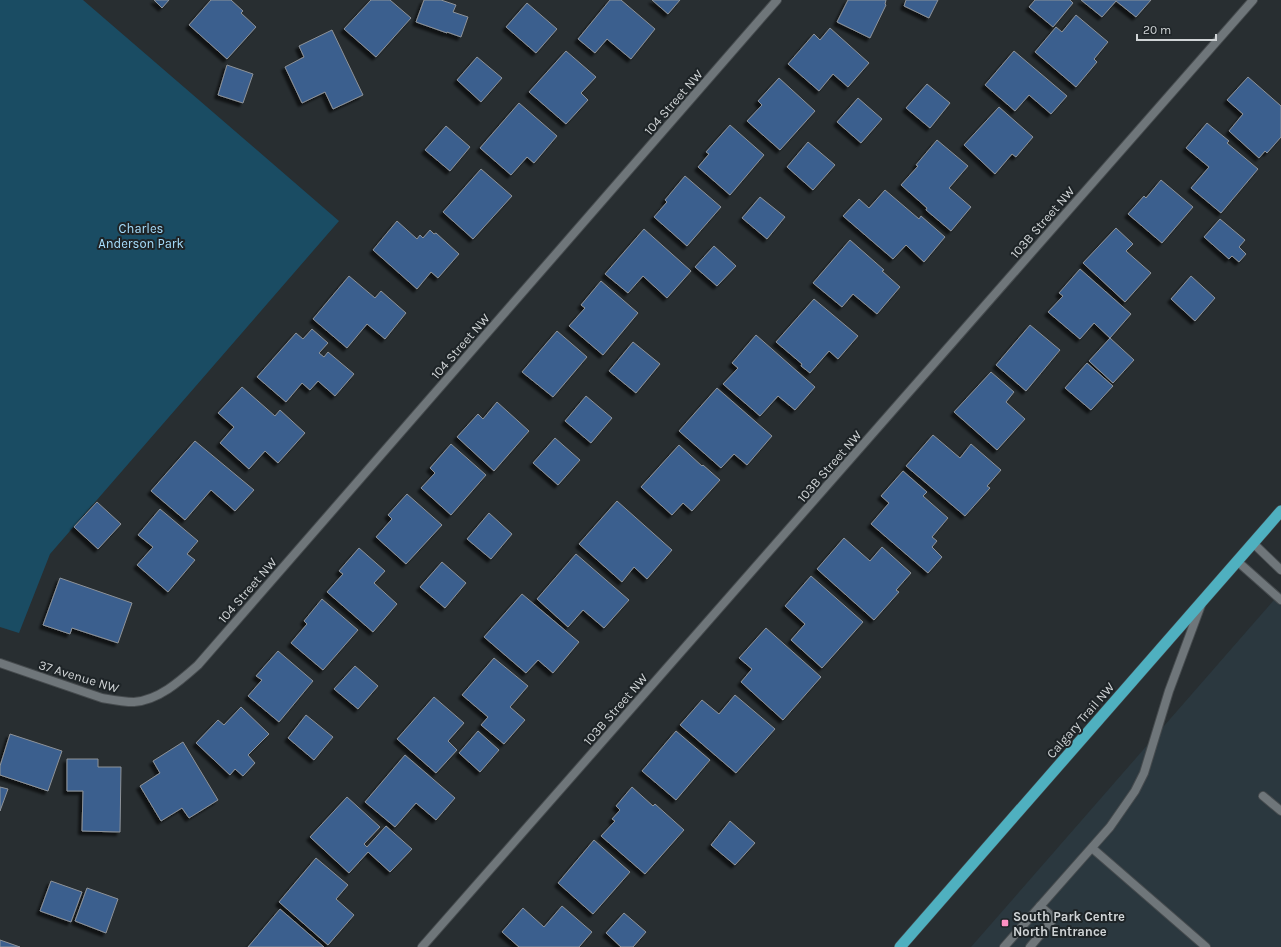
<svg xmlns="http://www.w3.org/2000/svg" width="1281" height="947" font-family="Karla,sans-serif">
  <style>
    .built { fill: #2b383f }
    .green { fill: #1a4c63 }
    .building { fill: #3a5e8e; stroke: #8e9399; filter: url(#shadow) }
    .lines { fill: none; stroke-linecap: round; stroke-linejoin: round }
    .service-casing { stroke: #464b4e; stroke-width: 10 }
    .minor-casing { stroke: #464b4e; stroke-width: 10 }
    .trunk-casing { stroke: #464b4e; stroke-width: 12 }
    .service { stroke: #6f767a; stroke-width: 8 }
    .minor { stroke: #6f767a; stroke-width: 8 }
    .trunk { stroke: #4fb0c0; stroke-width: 11 }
    .poi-dot { fill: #fc8fc2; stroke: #1e2427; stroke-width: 1.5 }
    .labels { text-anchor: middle; stroke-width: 4; stroke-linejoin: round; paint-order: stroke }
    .street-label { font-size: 13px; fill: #d0d4d6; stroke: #1e2427 }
    .park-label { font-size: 13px; fill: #a7defd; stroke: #1e2427 }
    .poi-label { font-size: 13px; font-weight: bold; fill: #d0d4d6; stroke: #1e2427; text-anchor: start }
  </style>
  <defs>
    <filter id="shadow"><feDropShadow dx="-3.5" dy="3.5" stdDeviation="1" flood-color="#0009"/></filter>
  </defs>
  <rect width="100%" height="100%" fill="#282e31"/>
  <polygon class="built" points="1281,592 1281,947 971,947"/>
  <polygon class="green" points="0,0 83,0 339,221 50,554 19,633 0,627"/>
  <g class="building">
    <polygon points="154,0 169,0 162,8"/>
    <polygon points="211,0 231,0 243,11 241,13 256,27 227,59 189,25"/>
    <polygon points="371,0 390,0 411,18 376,57 344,29"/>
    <polygon points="424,0 441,0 456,5 453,12 468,17 461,37 447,32 447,33 416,22"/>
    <polygon points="610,0 621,0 655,29 631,59 607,39 595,53 578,39"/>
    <polygon points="652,0 680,0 668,14"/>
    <polygon points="848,0 886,0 885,4 886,5 870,38 837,22"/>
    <polygon points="906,0 938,0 929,18 904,6"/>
    <polygon points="1035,0 1070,0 1073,3 1053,27 1029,7"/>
    <polygon points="1081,0 1151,0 1136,17 1116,1 1102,17"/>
    <polygon points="527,3 557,29 536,53 506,27"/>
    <polygon points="1076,15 1108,42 1094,59 1097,62 1076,87 1035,52 1056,27 1062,32"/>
    <polygon points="830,28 869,63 848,87 833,74 819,91 788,64 814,34 820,40"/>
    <polygon points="332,30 363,95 333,109 325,92 302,103 285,67 304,57 299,46"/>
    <polygon points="566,51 596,77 581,93 588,100 566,124 529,92"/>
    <polygon points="1014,51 1067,96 1051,114 1029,95 1015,111 985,85"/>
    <polygon points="477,57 502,78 481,102 457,80"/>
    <polygon points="227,65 253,74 243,103 218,95"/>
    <polygon points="1248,77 1281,106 1281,137 1267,153 1265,151 1259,158 1229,131 1243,114 1227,100"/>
    <polygon points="779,78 815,111 780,150 747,121 762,105 758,101"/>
    <polygon points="927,84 950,103 930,128 906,108"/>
    <polygon points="858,98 882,119 861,143 837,122"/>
    <polygon points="519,103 557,136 534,163 527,157 511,175 480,148"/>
    <polygon points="999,107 1033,137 1016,157 1012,154 995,174 964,145"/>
    <polygon points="1207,123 1229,141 1227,143 1258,169 1221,213 1191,188 1209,167 1186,148"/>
    <polygon points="730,125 764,155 730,195 698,167 709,154 706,152"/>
    <polygon points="446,126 470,147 450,171 425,150"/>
    <polygon points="937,140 968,166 949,188 971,207 951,231 926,210 927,208 901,185 918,166 916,165"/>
    <polygon points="808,142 835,165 813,190 787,167"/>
    <polygon points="481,169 512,196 473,239 443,212"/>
    <polygon points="685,176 721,207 687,246 654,217 667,202 665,200"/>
    <polygon points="1161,180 1193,207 1162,243 1128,214 1144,196 1146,198"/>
    <polygon points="885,190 919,219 921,216 945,237 924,262 906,245 893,259 843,216 859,199 869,208"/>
    <polygon points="760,197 785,217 767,239 742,218"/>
    <polygon points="1220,219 1245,240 1239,247 1246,254 1239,262 1232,256 1229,259 1204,237"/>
    <polygon points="397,221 417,239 420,235 423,238 430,230 434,234 436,233 459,254 438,278 431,272 417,289 373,250"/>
    <polygon points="1116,228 1133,244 1126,251 1151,273 1125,302 1083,263"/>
    <polygon points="644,229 691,271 667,298 643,276 628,293 605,274"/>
    <polygon points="850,240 884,270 882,271 900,287 877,314 853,294 842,307 813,283"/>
    <polygon points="714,246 736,266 717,286 695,267"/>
    <polygon points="1080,269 1131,314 1110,338 1094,323 1080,339 1048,312 1063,296 1059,293"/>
    <polygon points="349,276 375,298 381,291 406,313 385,339 367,324 347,348 313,319"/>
    <polygon points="1191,276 1215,298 1195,321 1171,299"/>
    <polygon points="601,281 638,313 603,355 569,326 585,308 581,305"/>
    <polygon points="814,299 858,336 838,359 829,351 810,373 801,366 802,364 776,342"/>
    <polygon points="1030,325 1060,350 1026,391 996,365"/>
    <polygon points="312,329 328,343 319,353 324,357 328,352 354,374 335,396 318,381 310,390 302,383 286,402 257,377 296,333 303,339"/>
    <polygon points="557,331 587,357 553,397 522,372"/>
    <polygon points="756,335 815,387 795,410 778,396 760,416 723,384 738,368 732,363"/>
    <polygon points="1110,338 1134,360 1113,383 1089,361"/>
    <polygon points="633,342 660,364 636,393 609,371"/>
    <polygon points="1087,363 1113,386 1091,410 1065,388"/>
    <polygon points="991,372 1014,392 1006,402 1025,419 997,450 954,412"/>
    <polygon points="242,387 275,416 280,410 305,433 278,463 265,451 249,469 220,443 234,427 218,413"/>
    <polygon points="717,388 772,436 747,465 734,454 721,468 679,431"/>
    <polygon points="586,396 612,418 591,443 565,421"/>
    <polygon points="497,402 529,431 494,471 457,437 478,414 483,419"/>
    <polygon points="933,435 960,458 971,444 1001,470 987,486 990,488 965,516 906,466"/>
    <polygon points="555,438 580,460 558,485 533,463"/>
    <polygon points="195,441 254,490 235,511 211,490 185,520 151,491"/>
    <polygon points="451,444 486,475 451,515 421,488 435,473 430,468"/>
    <polygon points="679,445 702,466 703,465 720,480 692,511 683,503 672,515 641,487"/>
    <polygon points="903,471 927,492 923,496 948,518 932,537 937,541 932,547 942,557 928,573 871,524 889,503 881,496"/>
    <polygon points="407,494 442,525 406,564 376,537 392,519 388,515"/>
    <polygon points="617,501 672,550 647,579 634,567 622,582 579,544"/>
    <polygon points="97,502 121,524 98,549 74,527"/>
    <polygon points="160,509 198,541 187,554 195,560 168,592 137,565 153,547 138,535"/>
    <polygon points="489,513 512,534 491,559 467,539"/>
    <polygon points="844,538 870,561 882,547 911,573 896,590 899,592 874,620 817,569"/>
    <polygon points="359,548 385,571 374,583 397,604 373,632 327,592 343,574 339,571"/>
    <polygon points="576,554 629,600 604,628 583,610 568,627 537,599"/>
    <polygon points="442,562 466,583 445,608 420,587"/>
    <polygon points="811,576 863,622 822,668 791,640 805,624 785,606"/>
    <polygon points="60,578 132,603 118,643 72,628 70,634 43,625"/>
    <polygon points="522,594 579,642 553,673 538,660 526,673 484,637"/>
    <polygon points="322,599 358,630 323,670 291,643 307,624 304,621"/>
    <polygon points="766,628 821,677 783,720 741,682 752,669 739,658"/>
    <polygon points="278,651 313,681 279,722 248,696 262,680 256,676"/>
    <polygon points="494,658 528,686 510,707 525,720 504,744 481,725 488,717 462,695"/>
    <polygon points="355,666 378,686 358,709 334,689"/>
    <polygon points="735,695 775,729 736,773 680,725 702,700 719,714"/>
    <polygon points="434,697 464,723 448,741 457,750 436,773 397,739"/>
    <polygon points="241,707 269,734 248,755 255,763 243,776 235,769 230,775 196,743 218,720 224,725"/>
    <polygon points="306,715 333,737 314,760 288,738"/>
    <polygon points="478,731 499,750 480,772 459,753"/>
    <polygon points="676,731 710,760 676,800 642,771"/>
    <polygon points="10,734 62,751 48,791 0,775 0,766"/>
    <polygon points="183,742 218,800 189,818 182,808 161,821 140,786 160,773 153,761"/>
    <polygon points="405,755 455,798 436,820 416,803 395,827 365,802"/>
    <polygon points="67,759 98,759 98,767 121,767 120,832 82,831 83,791 67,791"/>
    <polygon points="0,787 8,789 0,811"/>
    <polygon points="632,787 653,806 655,804 684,830 645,874 601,836 615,821 612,819 620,810 616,806"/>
    <polygon points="347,797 380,827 364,844 367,847 386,826 412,849 390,872 368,852 349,873 310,837"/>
    <polygon points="730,821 755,843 735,865 711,845"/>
    <polygon points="594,840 630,872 593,914 558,883"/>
    <polygon points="316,858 348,885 336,899 354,915 328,945 279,902"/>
    <polygon points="51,881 82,892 71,922 40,911"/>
    <polygon points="87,888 118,899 106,933 75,921"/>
    <polygon points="562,906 592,932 579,947 519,947 502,932 523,908 544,927"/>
    <polygon points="280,909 324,947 248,947"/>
    <polygon points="624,913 646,932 633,947 621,947 606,933"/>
    <polygon points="0,940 20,947 0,947"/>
  </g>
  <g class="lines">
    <defs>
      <g id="service">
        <polyline points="1253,543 1281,570"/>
        <polyline points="1237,561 1281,600"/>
        <polyline points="1263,796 1281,811"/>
        <polyline points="1092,848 1206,947"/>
        <polyline points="1004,947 1110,827 1135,791 1144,773 1169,691 1201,605"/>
        <polyline points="1030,947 1054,918 1040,906"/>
      </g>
      <g id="minor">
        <path d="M 0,663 L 102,698 C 113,700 123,702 134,702 C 159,700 180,681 198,665 L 777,0"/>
        <polyline points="422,947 1253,0"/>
      </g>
      <polyline id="trunk" points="900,947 1281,511"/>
    </defs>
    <use href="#service" class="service-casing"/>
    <use href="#minor" class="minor-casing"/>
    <use href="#trunk" class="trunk-casing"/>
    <use href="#service" class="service"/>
    <use href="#minor" class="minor"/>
    <use href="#trunk" class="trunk"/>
  </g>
  <rect class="poi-dot" x="1001" y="919" width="8" height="8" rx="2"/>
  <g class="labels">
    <g class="street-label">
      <text transform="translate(673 102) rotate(-49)" y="5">104 Street NW</text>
      <text transform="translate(1042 222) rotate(-49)" y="5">103B Street NW</text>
      <text transform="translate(460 346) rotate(-49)" y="5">104 Street NW</text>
      <text transform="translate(829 466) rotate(-49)" y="5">103B Street NW</text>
      <text transform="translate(247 590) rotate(-49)" y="5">104 Street NW</text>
      <text transform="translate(79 676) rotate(17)" y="5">37 Avenue NW</text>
      <text transform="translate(615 709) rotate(-49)" y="5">103B Street NW</text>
      <text transform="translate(1080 720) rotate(-49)" y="5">Calgary Trail NW</text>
    </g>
    <g class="park-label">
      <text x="141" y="233">Charles<tspan x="141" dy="15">Anderson Park</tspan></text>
    </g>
    <g class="poi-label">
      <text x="1013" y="921">South Park Centre<tspan x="1013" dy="15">North Entrance</tspan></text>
    </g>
  </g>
  <path d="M1137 34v6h79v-6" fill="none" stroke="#d0d4d6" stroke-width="2"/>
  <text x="1143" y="34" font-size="12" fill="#d0d4d6" stroke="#1e2427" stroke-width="3" paint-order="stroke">20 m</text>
</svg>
